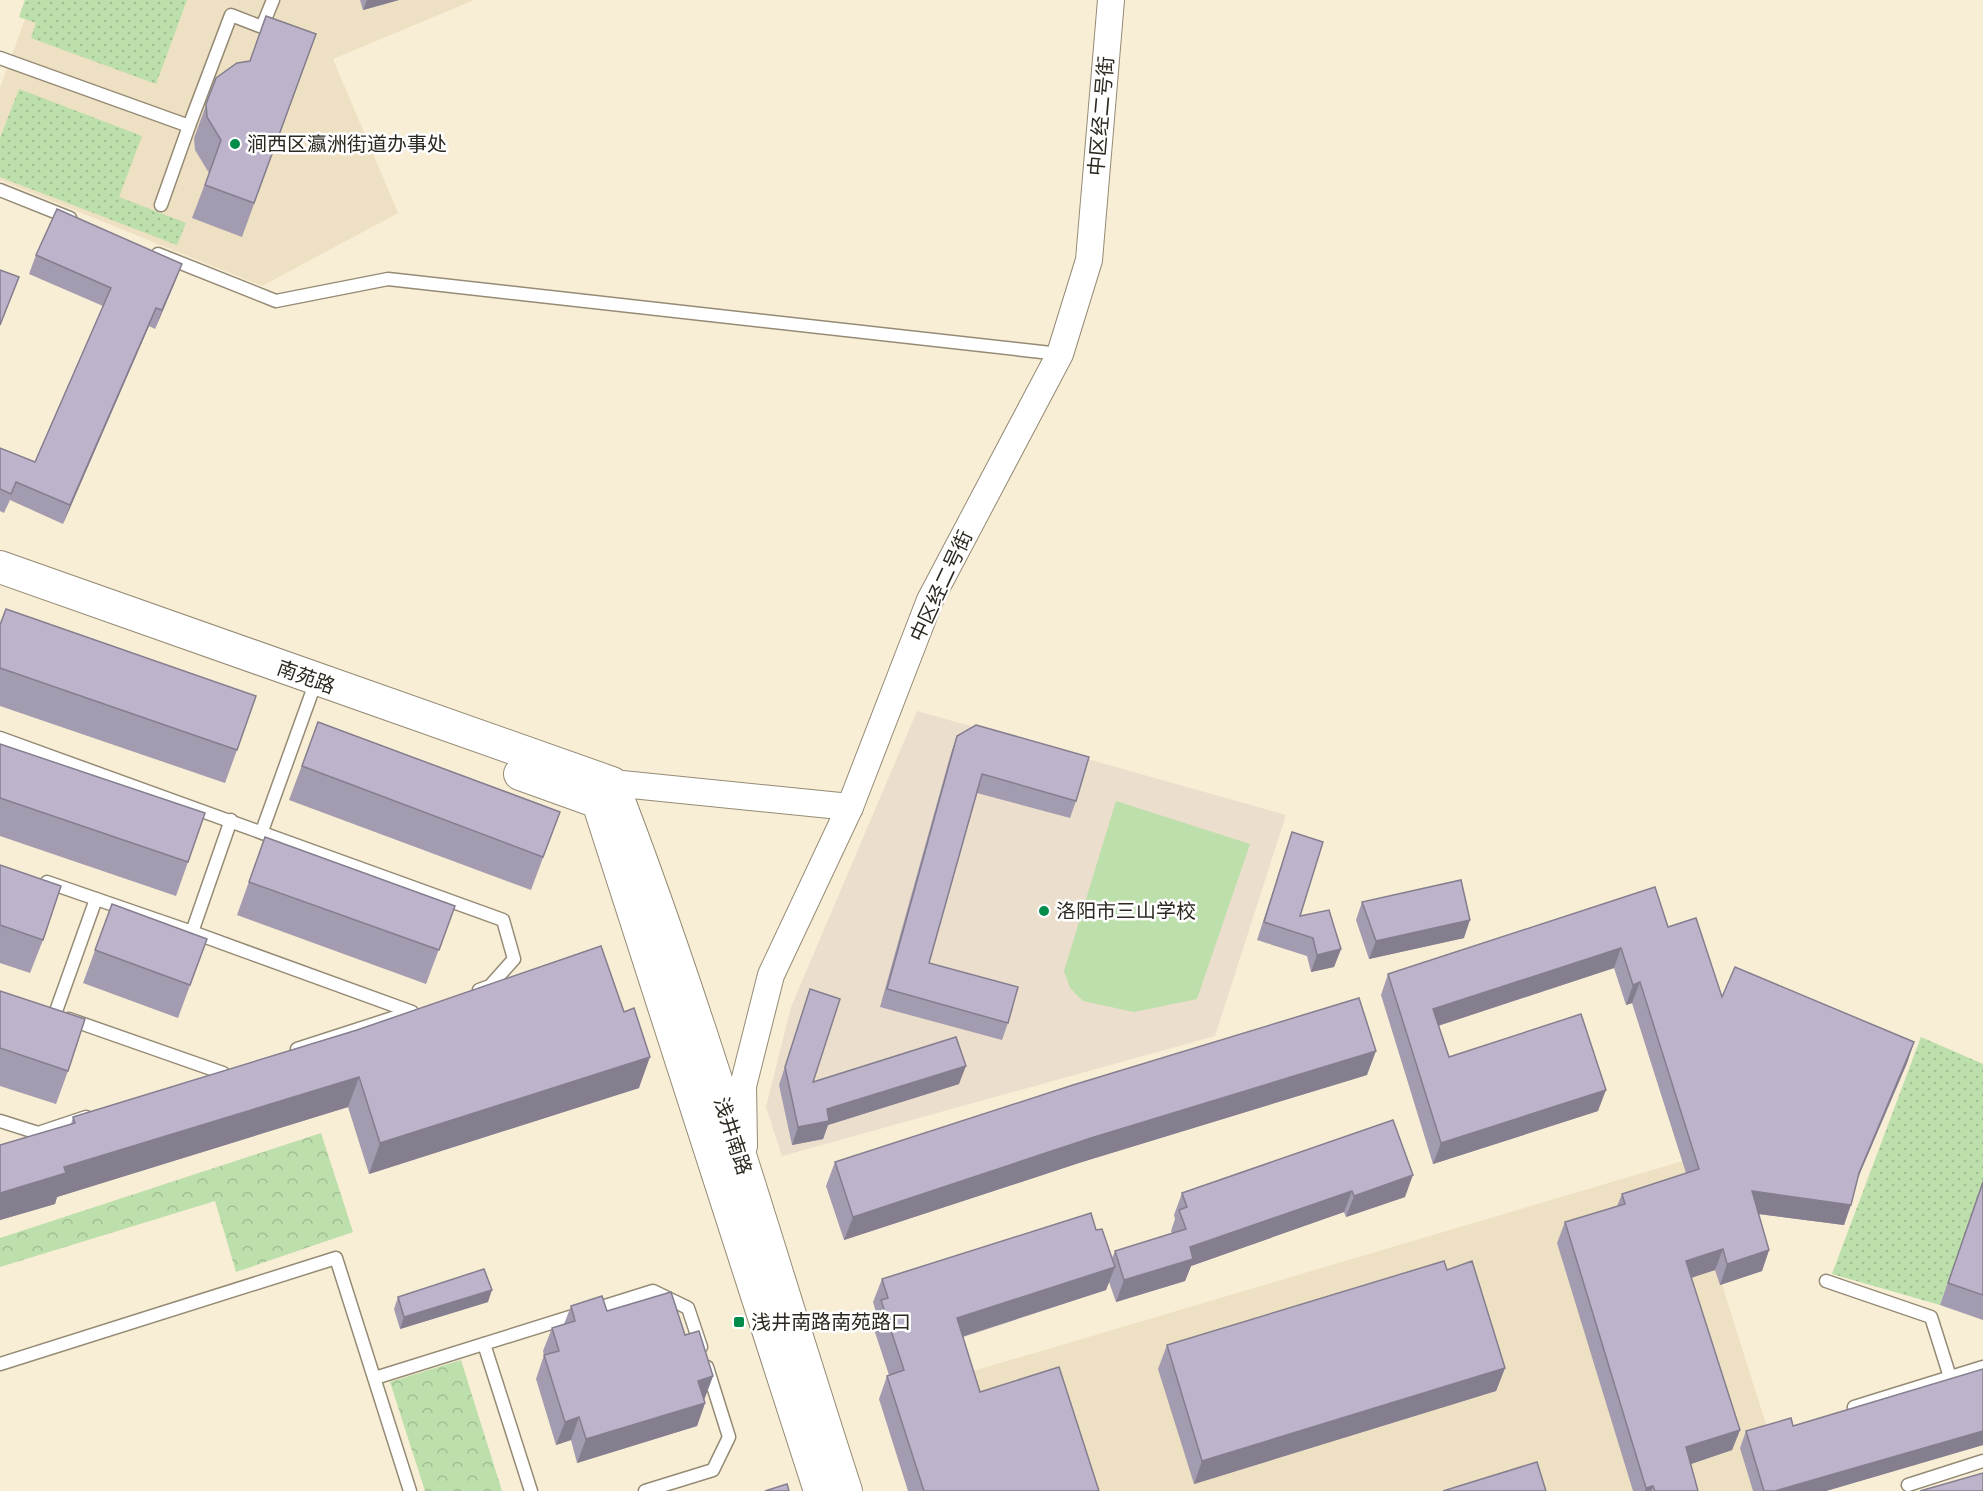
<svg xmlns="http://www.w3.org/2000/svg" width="1983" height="1491" font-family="'Times New Roman','Noto Sans SC',serif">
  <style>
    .built { fill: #eee0c2 }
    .education { fill: #ecdecc }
    .green { fill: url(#green-dots) }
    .forest { fill: url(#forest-crowns) }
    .pitch { fill: #bcdfab }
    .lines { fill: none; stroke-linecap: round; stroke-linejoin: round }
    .service-casing { stroke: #958b75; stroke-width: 15 }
    .minor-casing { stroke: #958b75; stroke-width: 28 }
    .tertiary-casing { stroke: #958b75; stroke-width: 34 }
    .service { stroke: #fff; stroke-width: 12 }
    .minor { stroke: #fff; stroke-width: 26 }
    .tertiary { stroke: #fff; stroke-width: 32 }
    .wall { fill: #a39baf }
    .shaded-wall { fill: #847e8e }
    .building { fill: #bdb4cb; stroke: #847e8e; stroke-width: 1.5 }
    .poi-dot { fill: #028c4a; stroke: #fff; stroke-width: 2 }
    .labels { text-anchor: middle; stroke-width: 5; stroke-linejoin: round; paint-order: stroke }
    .street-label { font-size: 20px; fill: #2d2920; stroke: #fff }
    .poi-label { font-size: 20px; fill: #2d2920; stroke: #fff; text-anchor: start }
  </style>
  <defs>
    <pattern id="green-dots" width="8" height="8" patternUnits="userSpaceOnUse" patternTransform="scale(1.5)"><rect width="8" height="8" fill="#bcdfab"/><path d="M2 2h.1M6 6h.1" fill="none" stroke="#a2bf93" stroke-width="1.8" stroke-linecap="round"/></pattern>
    <pattern id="forest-crowns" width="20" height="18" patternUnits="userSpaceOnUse" patternTransform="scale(1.5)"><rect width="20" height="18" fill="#bcdfab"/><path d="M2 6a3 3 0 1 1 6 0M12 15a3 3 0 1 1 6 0" fill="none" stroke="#a2bf93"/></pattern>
  </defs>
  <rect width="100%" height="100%" fill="#f8edd5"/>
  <g class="built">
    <polygon points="32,0 474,0 333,59 398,213 262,286 0,180 0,88"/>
    <polygon points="1683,1161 1787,1491 910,1491 879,1399"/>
  </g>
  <polygon class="education" points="917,711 1286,815 1215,1036 782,1156 766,1107 791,1007"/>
  <g class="green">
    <polygon points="25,0 187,0 156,84 31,38 36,23 19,17"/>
    <polygon points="19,89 142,136 119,197 186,223 177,245 0,177 0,138"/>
    <polygon points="1921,1037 1983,1064 1983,1181 1940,1305 1832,1274"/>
  </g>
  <g class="forest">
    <polygon points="321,1133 353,1232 236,1272 215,1201 0,1267 0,1238"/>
    <polygon points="461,1360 502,1491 425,1491 390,1382"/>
  </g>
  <polygon class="pitch" points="1116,801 1250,844 1197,999 1134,1012 1083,1001 1070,988 1064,971"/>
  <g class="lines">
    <defs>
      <g id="service">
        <polyline points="0,58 189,126 161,205"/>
        <polyline points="189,126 231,15 262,27 273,0"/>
        <polyline points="0,190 70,218"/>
        <polyline points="158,254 276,301 388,279 1060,354"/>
        <polyline points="0,738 503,920 514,959 490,986 479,990"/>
        <polyline points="262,831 316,681"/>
        <polyline points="47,882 192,932 231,820"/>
        <polyline points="192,932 412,1012"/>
        <polyline points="55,1014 96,899"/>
        <polyline points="69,1019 223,1073"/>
        <polyline points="297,1049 411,1012"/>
        <polyline points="0,1121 38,1133 86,1117"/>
        <polyline points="1826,1281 1931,1317 1950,1377"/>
        <polyline points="484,1344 531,1491"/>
        <polyline points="0,1364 336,1258 410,1491"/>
        <polyline points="375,1378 653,1291 688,1308 701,1347"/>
        <polyline points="1854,1407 1983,1367"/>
        <polyline points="1908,1485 1983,1461"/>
        <polyline points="645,1491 713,1470 729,1437 707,1367"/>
      </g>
      <g id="minor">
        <polyline points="602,796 612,783 850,807"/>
        <polyline points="744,1146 743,1086 771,975 850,807 930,600 1060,354 1089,260 1111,0"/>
      </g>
      <g id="tertiary">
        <path d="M 0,567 L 612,783 C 702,1015 769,1255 846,1491"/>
        <polyline points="520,774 598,802 820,1491"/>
      </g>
    </defs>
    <use href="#service" class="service-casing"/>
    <use href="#minor" class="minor-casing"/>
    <use href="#tertiary" class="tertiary-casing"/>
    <use href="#service" class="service"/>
    <use href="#minor" class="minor"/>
    <use href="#tertiary" class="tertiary"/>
  </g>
  <g class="wall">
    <polygon points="360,0 399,0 363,10"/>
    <polygon points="316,34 242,237 192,218 209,173 195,150 194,138 216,78 250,61"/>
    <polygon points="36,255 182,264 175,282 155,329 149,326 63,524 10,500 4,513 0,511 0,448 35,462 103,306 29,274"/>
    <polygon points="0,625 237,750 225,783 0,706"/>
    <polygon points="318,722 560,812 531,890 289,800"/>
    <polygon points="957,736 1076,801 1070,818 977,793 929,963 1008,1023 1002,1040 880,1007 951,753"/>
    <polygon points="0,744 188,862 176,896 0,836"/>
    <polygon points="1292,832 1300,916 1341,949 1334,967 1311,972 1307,956 1257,940"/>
    <polygon points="265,837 455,906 426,984 237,915"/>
    <polygon points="0,865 43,940 30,973 0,963"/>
    <polygon points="1362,902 1464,938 1369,959 1356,920"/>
    <polygon points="112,904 207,939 178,1018 83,983"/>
    <polygon points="1668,927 1722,997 1914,1042 1907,1063 1857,1180 1844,1225 1758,1214 1769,1250 1762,1271 1720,1285 1715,1270 1691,1278 1740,1430 1732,1450 1691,1464 1698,1491 1633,1491 1557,1243 1565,1222 1617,1206 1622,1194 1686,1173 1632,1003 1626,1005 1614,968 1438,1026 1449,1057 1598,1111 1433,1164 1381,995 1388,974"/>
    <polygon points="810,989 813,1082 959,1084 828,1125 823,1139 792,1145 779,1085"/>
    <polygon points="0,991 68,1071 56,1104 0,1086"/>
    <polygon points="357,1030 639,1088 369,1174 348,1107 57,1197 55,1204 0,1220 0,1145 71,1124 73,1117"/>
    <polygon points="1367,1075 1082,1162 844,1240 826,1186 835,1162"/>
    <polygon points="1393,1120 1405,1197 1346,1217 1344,1212 1191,1266 1185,1281 1116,1302 1109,1282 1106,1290 963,1337 980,1392 1099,1491 908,1491 879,1399 887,1376 889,1375 872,1323 876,1312 873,1302 882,1279 1096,1230 1112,1258 1115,1251 1172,1233 1171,1231 1175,1219 1174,1215 1182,1193"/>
    <polygon points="1983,1181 1983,1320 1940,1305"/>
    <polygon points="1447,1270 1505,1368 1496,1391 1194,1484 1158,1369 1167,1345"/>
    <polygon points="398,1297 488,1302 400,1329 394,1309"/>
    <polygon points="571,1306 607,1311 685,1335 713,1376 704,1400 705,1403 697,1426 577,1463 571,1440 556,1445 536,1379 544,1355 543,1351 552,1328 564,1324"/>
    <polygon points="1793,1426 1983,1445 1826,1491 1753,1491 1740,1448 1746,1431"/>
  </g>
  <g class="shaded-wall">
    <polygon points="367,0 399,0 363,10"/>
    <polygon points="182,264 175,282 155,329 162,310"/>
    <polygon points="156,308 149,326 63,524 70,505"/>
    <polygon points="1470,920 1464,938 1369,959 1376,941"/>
    <polygon points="1621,948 1614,968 1425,1030 1433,1009"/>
    <polygon points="1341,949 1334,967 1311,972 1317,955"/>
    <polygon points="1640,982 1632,1003 1626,1005 1633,985"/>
    <polygon points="1914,1042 1907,1063 1851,1194 1859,1173"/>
    <polygon points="1376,1051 1367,1075 1082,1162 844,1240 853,1217 1091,1138"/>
    <polygon points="650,1057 639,1088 369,1174 380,1143"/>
    <polygon points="966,1066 959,1084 828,1125 823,1139 792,1145 798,1127 827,1109"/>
    <polygon points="359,1077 348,1107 57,1197 55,1204 0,1220 0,1193 64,1167"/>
    <polygon points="1606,1090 1598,1111 1433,1164 1441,1143"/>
    <polygon points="1413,1175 1405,1197 1346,1217 1354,1196"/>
    <polygon points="1352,1191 1344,1212 1191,1266 1185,1281 1116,1302 1124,1280 1190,1247"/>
    <polygon points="1752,1191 1851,1205 1844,1225 1744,1212"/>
    <polygon points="1723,1249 1715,1270 1678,1282 1686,1261"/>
    <polygon points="1769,1250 1762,1271 1720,1285 1727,1264"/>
    <polygon points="1115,1267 1106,1290 948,1341 957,1318"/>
    <polygon points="492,1290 488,1302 400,1329 404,1317"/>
    <polygon points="1505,1368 1496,1391 1194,1484 1202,1461"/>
    <polygon points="713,1376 704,1400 698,1381"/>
    <polygon points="705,1403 697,1426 577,1463 586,1439"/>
    <polygon points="579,1417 571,1440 556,1445 565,1422"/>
    <polygon points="1740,1430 1732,1450 1679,1468 1686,1447"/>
    <polygon points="1983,1431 1983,1445 1826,1491 1775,1491"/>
    <polygon points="1653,1486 1651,1491 1645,1491 1646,1488"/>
  </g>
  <g class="building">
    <polygon points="266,16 316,34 254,203 205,185 221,140 207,117 206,104 216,78 237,63 250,61"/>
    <polygon points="57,209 182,264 162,310 156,308 70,505 16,482 11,494 0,489 0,448 35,462 111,288 36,255"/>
    <polygon points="0,270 19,277 0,325"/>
    <polygon points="6,609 256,696 237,750 0,668 0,625"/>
    <polygon points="318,722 560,812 543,857 302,766"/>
    <polygon points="976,725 1089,757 1076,801 982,774 929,963 1018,987 1008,1023 887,989 957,736"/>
    <polygon points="0,744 205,813 188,862 0,798"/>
    <polygon points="1292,832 1323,842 1300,916 1329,910 1341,949 1317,955 1313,938 1264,922"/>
    <polygon points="265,837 455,906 439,950 249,882"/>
    <polygon points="0,865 61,886 43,940 0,925"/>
    <polygon points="1461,880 1470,920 1376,941 1362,902"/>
    <polygon points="1655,887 1668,927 1696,918 1722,997 1735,967 1914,1042 1859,1173 1851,1205 1752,1191 1769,1250 1727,1264 1723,1249 1686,1261 1740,1430 1686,1447 1698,1491 1655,1491 1653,1486 1646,1488 1565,1222 1625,1204 1622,1194 1699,1169 1640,982 1633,985 1621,948 1433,1009 1449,1057 1581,1014 1606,1090 1441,1143 1388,974"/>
    <polygon points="112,904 207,939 190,985 95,950"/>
    <polygon points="601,946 624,1012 634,1008 650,1057 380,1143 359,1077 64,1167 66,1173 0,1193 0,1145 75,1123 73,1117 357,1030"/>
    <polygon points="810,989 840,999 813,1082 956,1037 966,1066 827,1109 829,1121 798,1127 785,1067"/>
    <polygon points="0,991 85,1019 68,1071 0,1048"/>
    <polygon points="1359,998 1376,1051 1091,1138 853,1217 835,1162 1073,1085"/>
    <polygon points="1393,1120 1413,1175 1354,1196 1352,1191 1190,1247 1193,1259 1124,1280 1115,1251 1186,1229 1179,1210 1187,1207 1182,1193"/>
    <polygon points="1983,1182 1983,1295 1948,1283"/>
    <polygon points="1091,1213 1096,1230 1102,1229 1115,1267 957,1318 980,1392 1059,1367 1099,1491 924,1491 887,1376 904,1370 881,1300 888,1298 882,1279"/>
    <polygon points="1444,1261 1447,1270 1472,1261 1505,1368 1202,1461 1167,1345"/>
    <polygon points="484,1269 492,1290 404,1317 398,1297"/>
    <polygon points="671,1292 685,1335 699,1331 713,1376 698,1381 705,1403 586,1439 579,1417 565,1422 544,1355 559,1351 552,1328 575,1321 571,1306 602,1296 607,1311"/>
    <polygon points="1983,1369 1983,1431 1775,1491 1764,1491 1746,1431 1791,1418 1793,1426"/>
    <polygon points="1537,1462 1546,1491 1443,1491"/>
    <polygon points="1983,1473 1983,1491 1920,1491"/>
    <polygon points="787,1484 789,1491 765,1491"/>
  </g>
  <g class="poi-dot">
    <circle cx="235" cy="144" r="6"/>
    <circle cx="1044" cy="911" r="6"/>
    <rect x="733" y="1316" width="12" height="12" rx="3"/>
  </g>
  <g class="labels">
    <g class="street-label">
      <text transform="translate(1101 116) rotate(-85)" y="7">中区经二号街</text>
      <text transform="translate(941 586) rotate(-65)" y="7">中区经二号街</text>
      <text transform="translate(306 677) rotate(20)" y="7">南苑路</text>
      <text transform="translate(733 1136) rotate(72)" y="7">浅井南路</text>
    </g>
    <g class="poi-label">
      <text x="247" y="151">涧西区瀛洲街道办事处</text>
      <text x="1056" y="918">洛阳市三山学校</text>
      <text x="751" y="1329">浅井南路南苑路口</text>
    </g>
  </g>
</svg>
